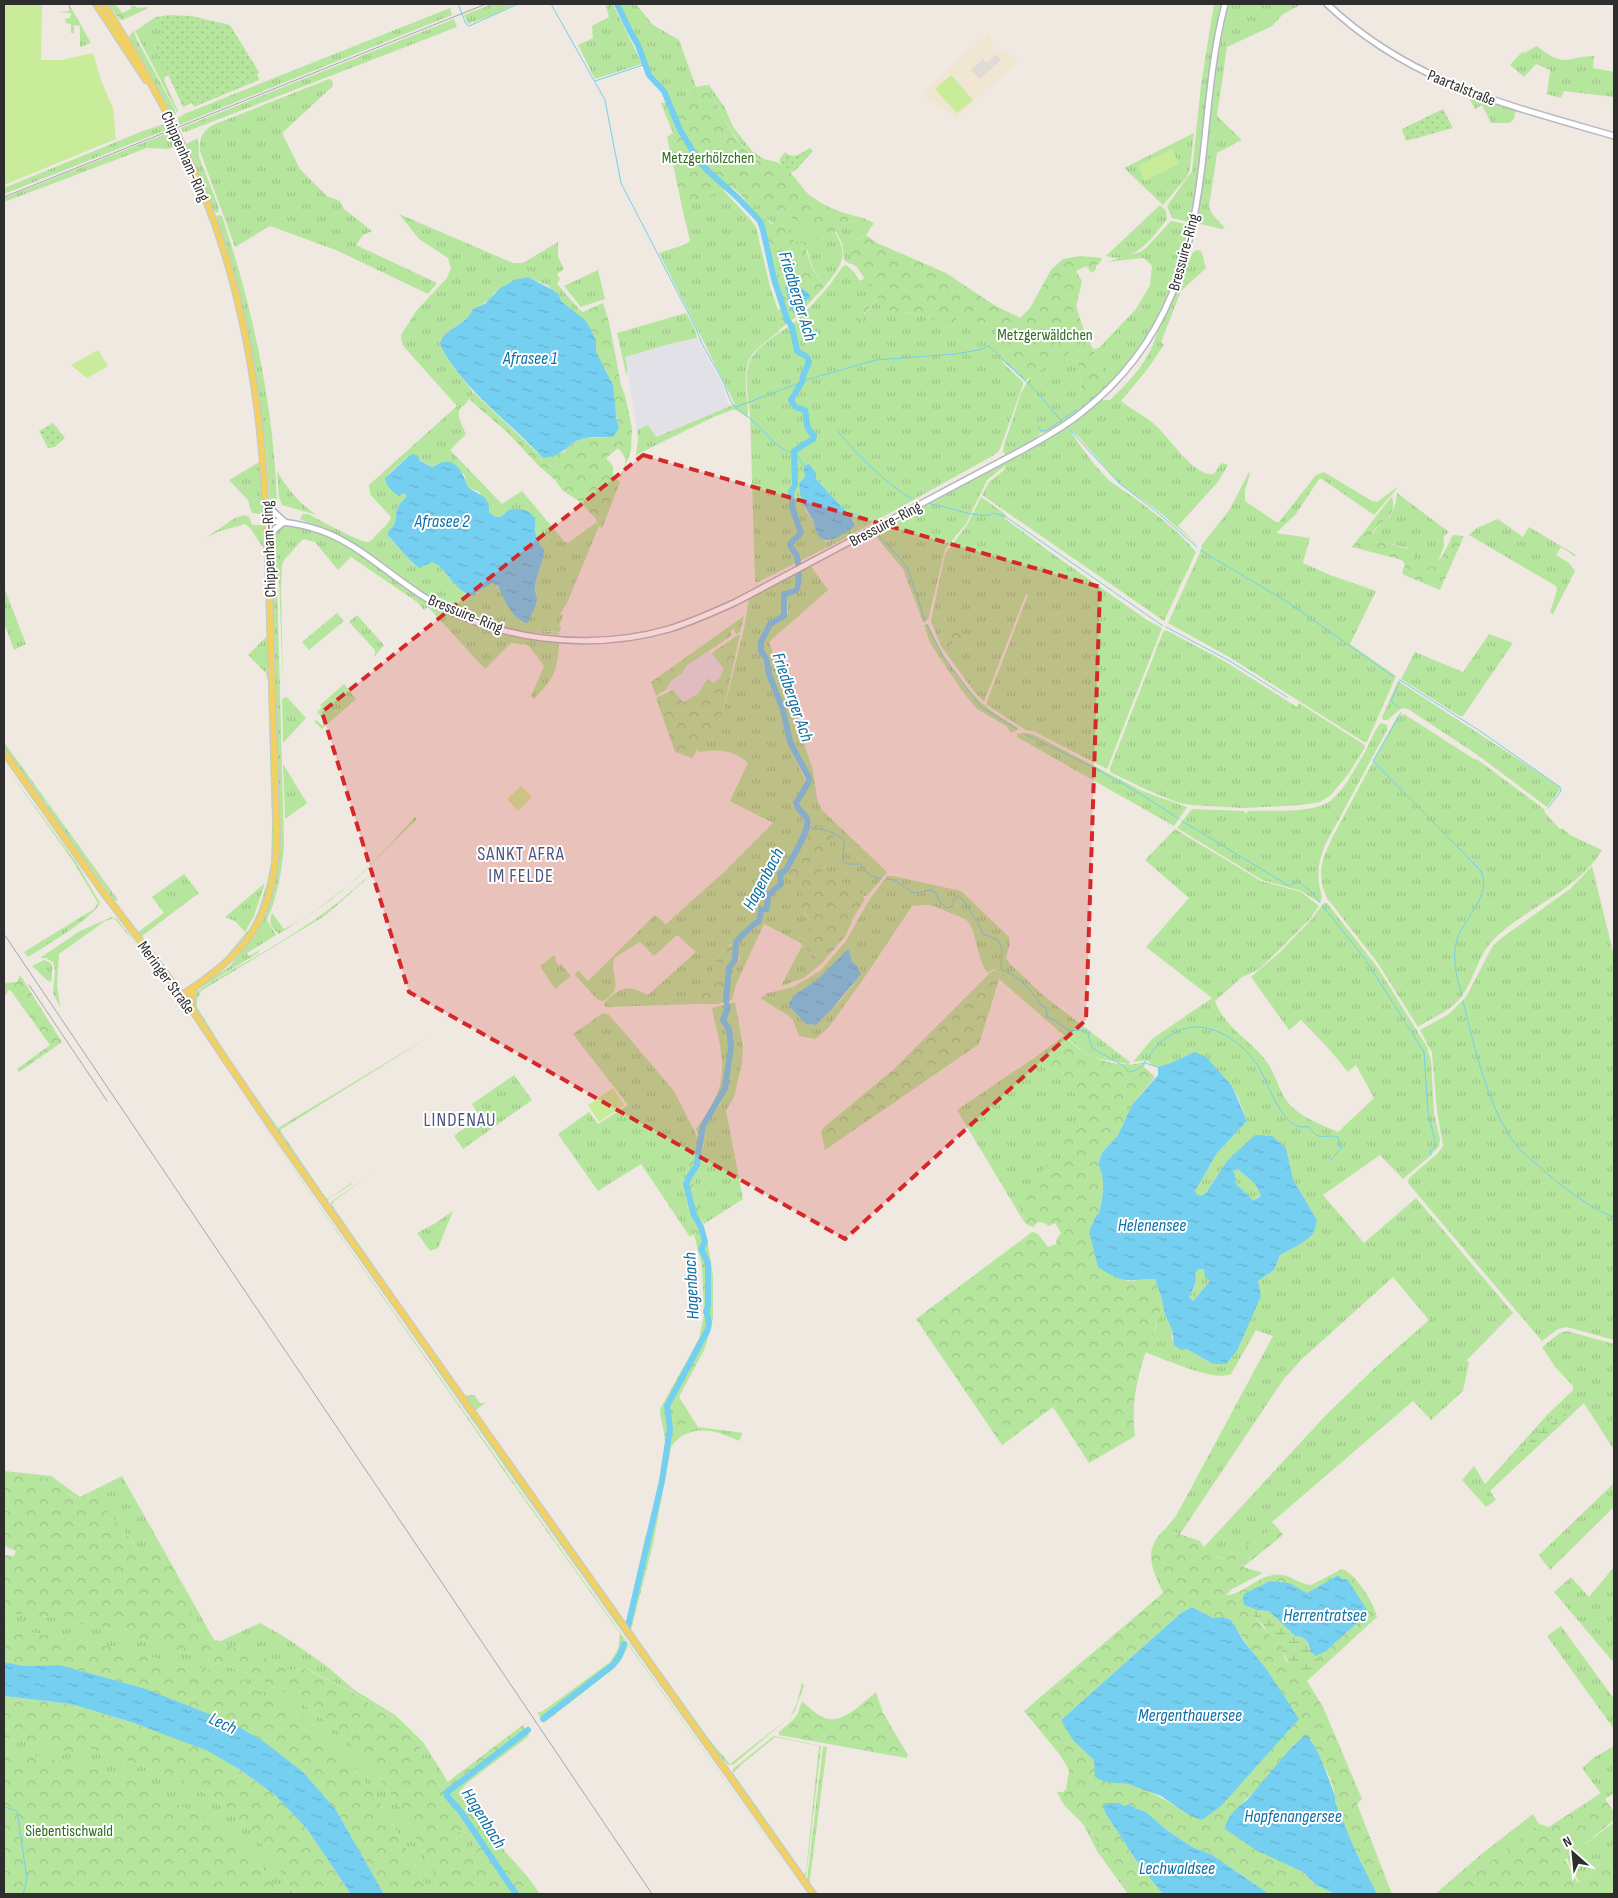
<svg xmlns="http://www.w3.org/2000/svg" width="1618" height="1898" font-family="'Sofia Sans Condensed',sans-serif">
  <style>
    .industrial { fill: #e3e1e8 }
    .education { fill: #f0e6d1 }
    .grass { fill: url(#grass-tufts); fill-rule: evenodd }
    .forest { fill: url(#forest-crowns); fill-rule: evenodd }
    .wetland { fill: url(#wetland-marsh) }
    .park { fill: url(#park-dots) }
    .pitch { fill: #c9ec9a }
    .plaza { fill: #dfdcd8 }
    .water { fill: url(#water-ripples); fill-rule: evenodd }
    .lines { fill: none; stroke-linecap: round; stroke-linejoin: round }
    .stream { stroke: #75cff0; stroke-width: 1 }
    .river { stroke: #75cff0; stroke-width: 6 }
    .secondary-casing { stroke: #b4b7c1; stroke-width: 8 }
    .primary-casing { stroke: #c9c9c9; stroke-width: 8 }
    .secondary { stroke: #fff; stroke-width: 5 }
    .primary { stroke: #f2d163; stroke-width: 5.5 }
    .rail { stroke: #a3a6b8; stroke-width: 1 }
    .marked { fill: #d62828; fill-opacity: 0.2; stroke: #d62828; stroke-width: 4; stroke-dasharray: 10 6; stroke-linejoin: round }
    .labels { text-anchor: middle; stroke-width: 4; stroke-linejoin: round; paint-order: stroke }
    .street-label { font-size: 16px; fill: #2e2e2e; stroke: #fff }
    .park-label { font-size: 16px; fill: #2c6e1b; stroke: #fff }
    .water-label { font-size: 18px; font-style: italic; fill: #0d6fa3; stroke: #fff }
    .quarter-label { font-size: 19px; letter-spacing: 1px; fill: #4d5680; stroke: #fff }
  </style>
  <defs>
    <pattern id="grass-tufts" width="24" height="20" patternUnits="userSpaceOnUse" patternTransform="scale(1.25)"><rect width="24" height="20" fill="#b6e59e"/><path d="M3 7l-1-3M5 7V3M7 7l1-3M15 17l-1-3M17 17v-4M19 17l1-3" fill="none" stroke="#9dc588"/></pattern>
    <pattern id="forest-crowns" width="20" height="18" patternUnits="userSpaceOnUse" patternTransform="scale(1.25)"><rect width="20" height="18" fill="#b6e59e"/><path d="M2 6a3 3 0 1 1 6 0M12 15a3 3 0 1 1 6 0" fill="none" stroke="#9dc588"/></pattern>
    <pattern id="wetland-marsh" width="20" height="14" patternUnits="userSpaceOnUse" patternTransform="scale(1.25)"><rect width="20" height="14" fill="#b6e59e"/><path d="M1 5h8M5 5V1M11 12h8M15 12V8" fill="none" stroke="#9dc588"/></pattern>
    <pattern id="park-dots" width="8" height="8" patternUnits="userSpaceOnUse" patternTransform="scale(1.25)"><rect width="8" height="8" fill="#b6e59e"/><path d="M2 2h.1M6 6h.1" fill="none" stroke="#9dc588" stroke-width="1.8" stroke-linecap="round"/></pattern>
    <pattern id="water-ripples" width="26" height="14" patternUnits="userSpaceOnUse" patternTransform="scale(1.25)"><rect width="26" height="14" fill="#75cff0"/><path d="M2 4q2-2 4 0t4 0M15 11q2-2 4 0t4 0" fill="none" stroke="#66b2ce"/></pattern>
  </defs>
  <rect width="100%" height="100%" fill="#efe9e1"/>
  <g class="industrial">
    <polygon points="697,338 723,385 729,406 655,437 648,425 637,430 625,357 673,343"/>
    <polygon points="708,651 719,661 724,669 719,679 713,683 707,680 698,694 683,702 673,690 668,691 668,685 683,672 686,666"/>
  </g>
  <polygon class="education" points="987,34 989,34 994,51 1000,51 1004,48 1018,62 956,118 921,94"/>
  <g class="grass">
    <polygon points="69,4 91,43 80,47 80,26 74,25 74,33 71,33 71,24 66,23 65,19 70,18 71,13 58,12 69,11"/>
    <polygon points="492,4 515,4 495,14 468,24 464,15"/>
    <polygon points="613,4 642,64 595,79 578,45 593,38 592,26 609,17 606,6"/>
    <polygon points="617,4 636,4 653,25 679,40 696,87 687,89 690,100 676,114 664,87 650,71 643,52"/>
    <path d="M 1214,4 L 1222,4 C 1208,76 1203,150 1189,222 L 1172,218 L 1167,206 L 1192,171 L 1201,85 Z"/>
    <polygon points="1228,4 1302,4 1283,14 1272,26 1227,47 1217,116 1242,140 1217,153 1209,207 1212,214 1225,228 1222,229 1196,223 1218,58"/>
    <polygon points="450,8 452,15 179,125 178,118 184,114"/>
    <polygon points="156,17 164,36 154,44 169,75 165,77 164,80 178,111 177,112 135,31"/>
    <polygon points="454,19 457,27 188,131 183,132 181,128"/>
    <polygon points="134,31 136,38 173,106 176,113 174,118 130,40 129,36"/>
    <path d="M 1537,46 C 1566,69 1563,57 1594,56 L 1593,68 L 1614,72 L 1614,97 L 1564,91 L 1561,98 L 1547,94 L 1550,70 L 1536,64 L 1524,77 L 1510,65 L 1522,52 L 1524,53 Z"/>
    <path d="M 329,79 L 332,80 L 333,86 L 282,133 L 300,169 L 327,196 L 340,201 L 344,209 L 372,231 L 363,235 L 356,245 L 437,283 L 428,294 L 336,250 L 270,226 L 235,247 L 200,151 C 199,139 202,131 213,125 Z"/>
    <path d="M 706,85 L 709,85 L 725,108 L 733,127 L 753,152 L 764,159 L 777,162 L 792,171 L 791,174 C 778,166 761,163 750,153 C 731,137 719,106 706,85 Z"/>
    <polygon points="1472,94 1516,109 1514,119 1510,123 1491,123 1482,105 1475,109 1468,96"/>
    <polygon points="170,122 171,128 4,194 4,188 143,131"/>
    <polygon points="173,131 180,144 169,149 147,148 4,202 4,198"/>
    <polygon points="1194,133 1190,169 1187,177 1163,205 1124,168"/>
    <polygon points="198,138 199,157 219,208 218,212 216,213 211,206 186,144"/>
    <path d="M 723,190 L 750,219 L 756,227 L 770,287 L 781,319 L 778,324 L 779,331 C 749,355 745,354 746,393 C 747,401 749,410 747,417 L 736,410 L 732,410 L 711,418 L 636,455 L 638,439 L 637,430 L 648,425 L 656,437 L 735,404 L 659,253 L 684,245 L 690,241 L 681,202 L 684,205 Z"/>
    <path d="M 768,204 L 782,215 L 799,220 L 808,228 L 818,241 L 829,234 L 835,233 C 850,256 840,267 825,286 C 816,274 810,266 808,251 L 795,242 L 790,236 L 762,215 L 759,219 L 750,208 Z"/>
    <path d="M 1160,205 L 1166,211 L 1167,219 C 1153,237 1134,265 1106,256 Z"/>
    <path d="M 399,214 L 513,263 L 523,263 L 558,242 L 558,257 L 564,269 L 557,274 L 560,279 L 557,284 L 580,310 L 575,314 L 562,302 L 558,294 L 547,285 L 527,277 L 507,284 L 494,293 L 491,299 L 479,306 L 471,315 L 449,331 L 440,345 L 452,365 L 473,392 C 470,402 461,406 459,411 C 457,417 464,429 466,434 L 450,450 L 502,504 L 522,491 L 564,541 L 568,543 L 597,522 L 599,526 L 567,603 L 560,614 L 563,615 L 559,626 L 561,627 L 560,632 L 531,630 L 560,633 L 558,635 L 513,630 L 494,625 L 458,611 L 422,592 L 348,540 L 300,519 L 303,514 L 308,514 C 316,518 363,544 368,542 C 372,541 376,535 379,532 C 384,527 389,524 391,517 L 370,494 L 369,485 L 457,406 L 405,348 L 402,344 L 401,335 L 417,310 L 447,278 L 451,268 L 448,258 L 419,239 ZM 409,456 L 424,462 L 429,466 L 433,467 L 438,463 L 464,474 L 468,487 L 479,492 L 490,507 L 489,512 C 497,520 502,518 508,510 L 536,527 C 534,537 536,542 544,549 C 545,559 536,576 535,587 C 535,590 537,595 537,598 C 537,605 531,614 529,621 L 522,622 C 517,617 512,612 508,606 C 502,597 502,587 492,583 L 486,585 L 478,593 L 465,594 C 460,589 437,563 434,562 C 429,561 426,563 424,567 L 414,565 L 388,536 L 388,532 C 398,521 394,523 397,510 C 398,505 403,500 407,496 L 388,474 Z"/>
    <path d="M 218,215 L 222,216 C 253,309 274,406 277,504 L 274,511 L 270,502 L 266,449 L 255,366 L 234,274 L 218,226 L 216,218 Z"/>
    <polygon points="863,218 874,223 866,235 858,239 854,245 852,264 850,264 844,260 842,243 835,230 847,222 861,221"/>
    <path d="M 1171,221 L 1189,225 C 1177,284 1153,345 1107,386 L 1102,367 L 1093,349 L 1099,348 L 1136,309 L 1150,285 L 1152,266 L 1144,258 L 1106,262 L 1140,252 L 1146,248 Z"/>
    <path d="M 1197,250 L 1201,251 L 1206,268 L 1181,291 L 1161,342 L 1164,345 L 1146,371 L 1121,401 C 1131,409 1143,415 1153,423 C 1168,435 1194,478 1214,474 L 1221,463 L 1228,465 L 1217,483 L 1178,526 L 1199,546 L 1157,510 L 1119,483 L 1078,436 L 1070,430 C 1078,444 1101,475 1114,484 C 1142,503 1173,525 1196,552 L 1164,621 L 982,495 L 989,482 L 1003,471 L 1006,465 L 987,480 L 966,524 L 945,549 L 928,620 L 923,622 L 903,569 L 872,532 L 927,505 L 1005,463 L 1004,460 L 1061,429 L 1097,400 L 1110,400 C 1130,381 1148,362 1156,336 L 1193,252 Z"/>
    <path d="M 846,265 L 854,272 L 860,281 L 865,278 L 869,286 L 877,287 L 877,293 L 849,327 L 864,315 L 878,298 L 904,313 L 923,315 L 951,328 L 958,316 L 992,327 L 1002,340 L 1003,363 L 1023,382 L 1023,385 L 1001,446 L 999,451 L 994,455 L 840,541 L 758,582 L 755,582 L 750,413 C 748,399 744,378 749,363 C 755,345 783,332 797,320 C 812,305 831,286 842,267 ZM 805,477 L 816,479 L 850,516 L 855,526 L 839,536 L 826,542 L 816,532 L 814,522 L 805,510 L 799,483 Z"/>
    <polygon points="598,270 605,299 581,307 564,286"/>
    <polygon points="686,313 695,329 697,338 673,343 625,357 627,365 627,378 617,333"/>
    <path d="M 1071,350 L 1078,363 L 1081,381 L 1080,394 L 1086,406 C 1076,413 1053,433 1041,433 L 1035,439 L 1006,455 L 1003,452 L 1004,445 L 1021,393 L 1031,376 L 1052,362 L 1062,360 Z"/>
    <polygon points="261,461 263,514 252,513 248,500 229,480"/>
    <path d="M 277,471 C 286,487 299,504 317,515 L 282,505 L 279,497 Z"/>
    <polygon points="1249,472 1250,474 1245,490 1245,501 1276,522 1279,522 1316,475 1324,472 1372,501 1377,502 1399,486 1374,515 1322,479 1319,479 1296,514 1276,533 1310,538 1303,563 1330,575 1376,591 1350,644 1396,676 1367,742 1364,742 1229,657 1168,623 1202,548 1201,546 1230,509"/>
    <path d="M 1397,493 L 1449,532 L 1444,536 C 1443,539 1444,542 1444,544 C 1444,549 1440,555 1439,560 C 1431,583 1415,557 1408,548 C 1395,546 1384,540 1370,538 L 1378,526 L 1391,515 L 1396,502 Z"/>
    <path d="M 981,497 L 1004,513 L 1006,516 L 1004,518 L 1050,552 L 1147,620 L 1162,628 L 1107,769 L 1035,732 L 1024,729 L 987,705 L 987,701 L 1028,595 L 1026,594 L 984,702 L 973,690 L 941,646 L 931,621 L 945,554 L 967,525 ZM 955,626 L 966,640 L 961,645 L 950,650 L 953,642 L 950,638 L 941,641 L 941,636 Z"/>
    <polygon points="244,515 249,517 252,525 263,525 264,549 250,528 245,524 217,532 204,539 235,518"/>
    <polygon points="1498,519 1523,537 1529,527 1576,555 1574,556 1561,547 1556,555 1569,563 1575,571 1553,614 1550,612 1557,590 1556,586 1469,535 1477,528"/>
    <path d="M 283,525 L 302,526 L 322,532 L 359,551 L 423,598 L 498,631 L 526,638 L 557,643 L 559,645 C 557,673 553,679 534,699 L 531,696 L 544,666 L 528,645 L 511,643 L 485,669 L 428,607 L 424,610 L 417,602 L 351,557 L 338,570 L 315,542 L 303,539 L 285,559 L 282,565 L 281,590 L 283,687 L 279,578 L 277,578 L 284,844 C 282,871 278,895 267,920 L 276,935 L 247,953 L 249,956 L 260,950 L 258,953 L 199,989 L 194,994 C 200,981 219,975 230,966 C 243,953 266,911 272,893 C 276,882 276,870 278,859 L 272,576 L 274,535 Z"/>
    <path d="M 810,565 L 828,590 L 769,642 L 813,770 L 817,799 L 821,809 L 887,872 L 867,896 L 864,896 L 845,884 L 821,873 L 832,833 L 816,826 L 812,827 L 808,818 L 797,804 L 810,782 L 810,778 L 790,738 L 785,708 L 780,698 L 770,674 L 767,659 L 762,647 L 763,641 L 771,624 L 785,617 L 788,613 L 787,595 C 801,589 800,585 800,571 Z"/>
    <path d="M 797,573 L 797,584 L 791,589 L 782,592 L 784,608 L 782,616 L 772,620 L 766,625 L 759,644 L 765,669 L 781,711 L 787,741 L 806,782 L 792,805 C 796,809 803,815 804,820 C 808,834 787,866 777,876 L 779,883 C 771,889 762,893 766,904 L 764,909 L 758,912 L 757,920 C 747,927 738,947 725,945 C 717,956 715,970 708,982 C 704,990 699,995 697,1004 L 606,1007 L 604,1005 L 604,1003 C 622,986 626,984 648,995 L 696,952 L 677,935 L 654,956 L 640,942 L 614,958 C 609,976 626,988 603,1001 L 598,1000 L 575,975 L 576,973 L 578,970 L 588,981 L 655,915 L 666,924 L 723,873 L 773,823 L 730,801 L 748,763 C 734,750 718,749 700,752 L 692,747 L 722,716 L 744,629 L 749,598 Z"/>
    <polygon points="4,587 26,644 14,650 4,623"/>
    <polygon points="357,615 384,645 373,658 375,653 375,650 349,622"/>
    <path d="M 928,624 C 938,651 961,685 983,704 C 993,713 1006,720 1018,728 L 1017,730 L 1011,733 L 1006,726 L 977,709 L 963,692 L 930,643 L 924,625 Z"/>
    <polygon points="1166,630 1226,662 1300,709 1297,706 1299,703 1363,744 1365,746 1364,749 1349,773 1331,795 1320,802 1301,805 1244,808 1192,805 1176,802 1145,789 1110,772 1110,768 1163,632"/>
    <polygon points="1489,634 1513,643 1463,716 1460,716 1401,679 1415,652 1463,672"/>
    <polygon points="268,635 270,680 267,679 266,673 248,655"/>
    <path d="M 268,680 L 270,682 C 271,714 272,746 273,778 C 274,830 280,885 250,931 C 243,941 235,953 224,959 L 250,928 L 258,912 L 267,883 L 271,863 L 272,824 Z"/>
    <polygon points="1398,681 1544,776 1559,787 1560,790 1547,807 1479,756 1408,709 1402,708 1387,720 1383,720 1382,717"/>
    <polygon points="344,684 356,699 322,729 314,721 316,720 323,726 327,722 317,712 322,707 320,705"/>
    <polygon points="287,697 306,718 283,743 282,699"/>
    <path d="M 1404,714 L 1474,759 L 1478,760 L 1544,809 L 1545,813 L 1560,829 L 1562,828 L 1570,835 L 1602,850 C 1578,890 1529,906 1496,937 C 1480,951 1475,976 1464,993 C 1453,1011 1434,1016 1418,1027 L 1377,962 L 1327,898 L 1322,885 L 1321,870 L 1324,856 L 1332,838 L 1397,717 Z"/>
    <path d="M 1381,723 L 1387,725 L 1387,730 L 1325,845 C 1320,858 1317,869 1319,883 C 1319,890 1324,896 1320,903 L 1301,891 L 1262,880 L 1177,828 L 1192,809 L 1244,811 L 1245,813 L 1249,811 C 1272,810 1311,814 1330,801 C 1344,790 1353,772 1362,757 C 1369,747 1373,731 1381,723 Z"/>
    <polygon points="1024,733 1033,734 1142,791 1187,807 1174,826 1017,737 1017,734"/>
    <polygon points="4,742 118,900 115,901 47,808 47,804 42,800 4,748"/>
    <path d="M 4,764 L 76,862 L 100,903 C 93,918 44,947 28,957 L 24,952 L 94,909 L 98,903 L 73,861 Z"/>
    <polygon points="283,764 307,803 285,819"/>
    <path d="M 415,817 L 417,819 L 409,827 L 355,880 L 316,910 L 279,934 C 271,928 268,923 272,913 L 284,929 C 336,904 377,859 415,817 Z"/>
    <path d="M 1175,829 L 1261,881 L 1301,892 L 1319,906 L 1310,919 L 1276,953 L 1258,970 L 1242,977 L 1215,1001 C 1225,1029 1253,1041 1269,1065 C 1277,1078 1280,1095 1291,1106 C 1303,1118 1322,1125 1338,1132 L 1374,1098 L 1356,1065 L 1348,1072 L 1329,1049 L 1301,1020 L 1289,1030 L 1251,977 L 1278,954 L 1310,921 L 1324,903 L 1327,903 L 1378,968 L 1427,1047 L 1431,1061 L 1434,1113 L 1440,1139 L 1439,1146 L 1430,1156 L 1403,1179 L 1380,1155 L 1323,1195 L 1364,1243 L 1416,1198 L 1513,1313 L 1467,1360 L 1469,1363 L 1463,1391 L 1431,1420 L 1413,1401 L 1272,1522 L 1277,1527 L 1224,1559 L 1212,1554 L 1204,1547 L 1326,1415 L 1380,1363 L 1429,1320 L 1393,1277 L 1302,1359 L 1283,1380 L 1180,1534 L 1165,1529 L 1176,1516 L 1273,1336 L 1256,1330 L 1231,1374 C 1214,1382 1164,1359 1145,1352 L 1156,1328 L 1161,1296 L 1165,1315 L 1172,1329 L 1172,1340 L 1213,1364 L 1258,1281 L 1274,1270 L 1280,1255 L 1301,1244 L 1317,1220 L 1293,1179 L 1286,1148 L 1227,1161 L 1206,1193 L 1201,1196 L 1197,1196 L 1195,1191 L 1217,1153 L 1247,1121 C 1243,1110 1239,1098 1233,1088 C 1224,1073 1201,1064 1187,1055 C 1173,1064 1159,1074 1147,1060 L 1133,1062 L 1152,1039 L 1212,998 L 1146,947 L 1189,898 L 1145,860 Z"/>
    <path d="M 400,844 L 363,882 L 326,915 L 201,991 L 197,1000 L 197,1007 L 231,1062 L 278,1128 L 432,1035 L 280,1130 L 326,1198 L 330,1198 L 351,1183 L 352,1184 L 327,1200 L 276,1130 L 193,1005 C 194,997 196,992 203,987 C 247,961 295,936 336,904 C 359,886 380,865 400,844 Z"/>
    <polygon points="1592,866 1614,956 1614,1340 1567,1327 1558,1329 1542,1341 1408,1183 1409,1178 1438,1153 1443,1146 1437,1111 1432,1053 1420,1030 1449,1014 1466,997 1492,947 1499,940 1570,889"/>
    <path d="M 786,871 L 790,878 L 796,882 L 803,889 L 804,914 L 811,922 L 806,937 L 801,943 L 764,924 L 736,984 L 732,1000 L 728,1001 L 730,982 L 740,958 L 736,946 L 753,925 L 760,922 L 762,913 C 773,907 768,905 770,894 L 782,884 L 782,875 Z"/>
    <polygon points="184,874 199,893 142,936 138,932 164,913 152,897"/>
    <path d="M 887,876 L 893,876 L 961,891 L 1009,937 L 1010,944 L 1006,958 L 1010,964 L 1044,996 L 1130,1062 L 1129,1064 L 1095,1058 L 1082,1051 L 999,979 L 1001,973 L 994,969 L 988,973 C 976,960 977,927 966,920 C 961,916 954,915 948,912 C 930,904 932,904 912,906 L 862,981 L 828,1028 L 815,1039 L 799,1036 L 793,1020 L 789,1016 L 760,998 L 768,993 L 793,987 L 820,971 L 846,941 L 869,900 ZM 849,950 L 852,961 L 861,971 C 852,990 831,1011 816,1025 L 806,1024 L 790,1007 L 789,1002 L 794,995 L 817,980 Z"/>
    <polygon points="265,883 254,916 245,932 235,921 225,917"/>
    <polygon points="112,917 117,919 140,949 114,918 105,921 59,954 57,984 60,1007 53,993 55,971 53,962 46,958 40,958 80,931"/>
    <polygon points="802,946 823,962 804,978 781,986"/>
    <polygon points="554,955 556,958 555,960 559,966 561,964 571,976 555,989 540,966"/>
    <polygon points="44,960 51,963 52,967 52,980 49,982 32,966"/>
    <path d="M 735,1002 L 743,1047 L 742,1063 L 734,1097 L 726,1111 L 743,1199 L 704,1224 L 699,1213 L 693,1188 L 700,1166 L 700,1156 L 706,1138 L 704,1136 C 704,1123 716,1112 722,1100 C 728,1088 728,1074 730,1061 L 730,1057 L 727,1057 L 725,1087 L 714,1109 L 702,1125 L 701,1136 L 699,1136 L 696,1129 C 704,1119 717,1098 720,1085 C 726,1060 717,1032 712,1008 Z"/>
    <polygon points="603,1013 608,1014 618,1025 674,1091 697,1136 689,1155 689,1167 680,1181 686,1198 689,1217 695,1226 694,1234 690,1237 641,1164 598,1191 558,1134 589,1112 598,1124 628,1105 573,1034"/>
    <path d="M 1037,1056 L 1043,1059 L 1042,1066 L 1063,1073 L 1068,1087 L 1076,1093 C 1071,1103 1079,1105 1080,1113 C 1080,1118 1080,1126 1079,1130 L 1070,1125 L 1060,1143 L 1064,1155 L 1024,1214 L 1023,1220 L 957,1110 Z"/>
    <polygon points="514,1075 532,1100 463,1149 454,1136 480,1117 472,1104"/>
    <polygon points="229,1077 514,1483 806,1894 504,1471"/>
    <polygon points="232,1077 628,1638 714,1761 510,1474"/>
    <polygon points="1238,1169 1255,1184 1261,1195 1253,1200 1235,1183 1236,1178 1233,1171"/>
    <polygon points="373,1173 334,1201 332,1205 464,1396 474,1395 480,1403 485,1403 476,1410 470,1406 331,1206 331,1202"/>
    <polygon points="453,1211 438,1248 430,1251 417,1233 434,1224"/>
    <polygon points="1199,1269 1204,1269 1210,1281 1193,1301 1189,1297 1195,1287 1195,1273"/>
    <polygon points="1567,1331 1614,1344 1614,1445 1612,1447 1584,1403 1490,1491 1496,1500 1486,1507 1462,1480 1474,1466 1485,1484 1548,1414 1573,1390 1573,1386 1555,1367 1542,1347 1560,1333"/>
    <path d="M 677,1397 L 679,1397 L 698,1427 L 743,1433 L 739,1441 C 719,1432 700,1425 680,1437 C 686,1416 690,1419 673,1402 Z"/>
    <polygon points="476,1412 711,1742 730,1764 790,1717 797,1703 802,1683 804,1685 795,1711 790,1717 734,1764 728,1765 711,1746 476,1414"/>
    <polygon points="665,1442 674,1443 671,1447 653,1544 647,1534 656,1503"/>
    <polygon points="4,1471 51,1476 80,1497 122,1476 214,1640 221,1641 260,1623 288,1639 328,1667 353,1689 395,1715 423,1742 448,1782 441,1787 420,1755 421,1745 393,1718 353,1692 307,1669 290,1670 266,1658 198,1636 160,1548 141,1557 133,1542 125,1535 109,1513 73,1497 51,1480 4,1476"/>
    <polygon points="1614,1483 1614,1507 1550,1570 1539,1555"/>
    <polygon points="1614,1567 1614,1663 1554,1592 1571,1577 1589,1597"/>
    <polygon points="4,1613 53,1617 75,1623 103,1627 245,1672 298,1700 321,1717 343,1736 372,1768 399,1806 427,1859 442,1894 429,1894 414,1863 382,1805 348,1761 307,1719 266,1697 246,1682 206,1669 174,1663 96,1643 4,1628"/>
    <polygon points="1561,1626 1614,1699 1614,1729 1547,1636"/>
    <path d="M 774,1736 L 821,1746 L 806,1877 L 801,1874 L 732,1775 L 733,1769 ZM 775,1737 L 819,1746 L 806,1872 L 804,1874 L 733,1773 L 742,1764 Z"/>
    <path d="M 4,1737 L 77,1754 L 87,1748 C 146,1768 213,1784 254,1834 C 270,1853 282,1874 295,1894 L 280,1894 L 254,1856 L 227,1831 L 137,1782 L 84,1766 L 4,1749 Z"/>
    <polygon points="823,1746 827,1747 810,1879 810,1883 818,1894 816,1894 807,1880"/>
    <polygon points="1614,1746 1614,1793 1605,1799 1582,1768 1595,1757"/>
    <polygon points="1057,1792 1063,1792 1063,1799 1085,1821 1109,1863 1132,1894 1128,1894 1097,1851 1083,1824 1064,1805"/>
    <polygon points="1533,1814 1539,1824 1448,1894 1435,1894 1483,1853"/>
    <polygon points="1614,1822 1614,1854 1579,1882 1572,1869 1571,1869 1567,1858"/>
    <polygon points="461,1831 471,1834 475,1841 473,1852 464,1857 458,1845 455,1833"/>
  </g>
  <g class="forest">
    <polygon points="109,4 115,4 122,13 131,9 131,5 138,8 147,7 147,9 122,20 119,19"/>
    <path d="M 706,85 C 720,107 729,135 749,153 C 760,163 778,164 790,173 C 796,178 800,185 805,191 C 821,206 841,213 863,218 L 861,221 L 847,222 L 835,231 L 835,233 L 829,234 L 818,241 L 808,228 L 799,221 L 782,215 L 768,204 L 750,208 L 742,196 L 732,187 L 684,205 L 681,202 L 667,137 L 673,133 L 661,103 L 690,100 L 687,89 Z"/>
    <path d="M 762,215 L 772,224 L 782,220 L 795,242 L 803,243 C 807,250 808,258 811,265 C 814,273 820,279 825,286 L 797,316 L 779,330 L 778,324 L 781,319 L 778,310 L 785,308 C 783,297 778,288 775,277 C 769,258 767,237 759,219 Z"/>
    <path d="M 866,235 L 877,243 L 946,273 L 994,305 L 1020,318 L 1030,308 L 1051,270 L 1063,259 L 1080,256 L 1102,258 L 1100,263 L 1096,265 L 1096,269 L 1092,273 L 1086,266 L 1076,271 L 1082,281 L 1076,306 L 1084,331 L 1102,367 L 1107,386 L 1086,406 L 1080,399 L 1081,381 L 1078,363 L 1071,350 L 1062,360 L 1052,362 L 1025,381 L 1003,361 L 1002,340 L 992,327 L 958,316 L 951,328 L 923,315 L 891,311 L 878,298 L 864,314 L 863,321 L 851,329 L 849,327 L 877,293 L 877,287 L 869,286 L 857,267 L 852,264 C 853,249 851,242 866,235 Z"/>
    <path d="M 603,303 L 609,322 L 621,385 L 625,395 L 632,428 L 631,450 L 621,478 L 620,478 C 626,463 629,460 618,448 L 606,458 L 613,466 L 613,476 L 620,482 L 602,528 L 599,526 L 596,519 L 580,502 L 562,490 L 556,481 L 538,465 L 507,432 L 470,400 L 473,392 L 543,458 L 564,452 L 571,443 L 585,438 L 606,438 L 619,428 L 607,372 L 601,364 L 596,352 L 596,340 L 585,320 L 575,314 L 580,310 L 583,312 Z"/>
    <path d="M 1392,496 C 1398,524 1376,517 1371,538 C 1381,538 1387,543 1397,546 C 1400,548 1405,547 1408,549 C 1415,552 1416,560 1421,564 C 1435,580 1447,545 1453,535 L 1464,536 L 1440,590 L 1404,575 L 1402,573 L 1405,565 L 1402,560 L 1352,547 Z"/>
    <polygon points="337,613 344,621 309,650 302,642"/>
    <polygon points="744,616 740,632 736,634 733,628 731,631 731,636 686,666 683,672 670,682 667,689 656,696 651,682"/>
    <polygon points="957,625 966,640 961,645 947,653 945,651 953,642 950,639 947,644 942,643 941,636"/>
    <polygon points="738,635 740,635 722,716 693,747 697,751 692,758 675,752 656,698 673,690 683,702 698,694 707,679 713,683 719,679 724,669 712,654 713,652"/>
    <path d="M 822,825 L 825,827 L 825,830 L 834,834 L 821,873 C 833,878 859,887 865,899 L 854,916 L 846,935 L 823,962 L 802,946 L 801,943 L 806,937 L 811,922 L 802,910 L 801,892 L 803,889 C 798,882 789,880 786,871 L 808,831 L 808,826 Z"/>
    <path d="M 734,943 C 745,956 735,967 731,981 C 729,987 729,995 728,1001 L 718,1004 L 697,1004 C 699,995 704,990 708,982 C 715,970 717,956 725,944 L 730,946 Z"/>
    <polygon points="995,970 1001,973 979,1044 825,1150 821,1132 823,1128 894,1069 990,973"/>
    <polygon points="20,975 62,1042 19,1072 17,1069 50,1045 11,991 8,990 4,998 4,983 17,982"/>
    <path d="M 1064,1036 C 1070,1041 1075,1047 1082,1051 C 1098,1062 1129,1069 1146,1061 L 1144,1067 L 1155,1077 L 1132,1105 L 1118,1135 L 1102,1153 L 1098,1164 C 1106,1178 1103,1198 1099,1213 L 1097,1214 L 1089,1231 L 1127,1281 L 1155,1279 C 1157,1285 1161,1292 1161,1297 C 1161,1324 1146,1346 1140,1371 C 1134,1393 1132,1413 1135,1436 L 1089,1463 L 1053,1407 L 1002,1445 L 916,1319 L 1032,1232 L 1038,1234 L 1048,1247 L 1056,1244 L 1057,1238 L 1061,1233 L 1055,1223 L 1049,1226 L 1044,1223 L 1038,1222 L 1033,1227 L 1026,1224 L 1023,1220 L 1024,1214 L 1019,1206 L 1022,1194 L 1054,1158 L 1060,1159 L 1064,1155 L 1059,1142 L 1070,1125 L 1079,1130 C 1080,1126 1080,1118 1080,1113 C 1078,1105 1071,1103 1076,1093 L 1068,1087 L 1063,1073 L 1042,1066 L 1043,1059 L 1037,1056 Z"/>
    <path d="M 697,1136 L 704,1136 L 708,1142 L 703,1144 L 700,1155 L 700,1166 L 693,1188 L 708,1244 L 713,1276 L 713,1319 L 705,1348 L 679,1397 L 677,1397 L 674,1402 L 681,1406 L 681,1410 L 686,1412 L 685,1427 L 683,1428 L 680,1437 L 674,1443 L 665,1442 C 665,1430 660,1421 660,1409 L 699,1339 L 704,1315 L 702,1267 L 694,1234 L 695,1226 L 689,1217 L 686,1198 L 680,1181 L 689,1167 L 689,1155 Z"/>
    <path d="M 4,1476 C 14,1476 42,1476 51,1480 C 71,1488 66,1506 94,1496 C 110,1514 130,1536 141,1556 L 159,1547 L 193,1610 L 190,1618 L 198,1636 L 266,1658 L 290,1670 L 306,1669 L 352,1692 L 393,1718 L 421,1745 L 420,1755 L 441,1787 L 523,1725 L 529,1736 L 467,1783 L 460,1791 L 461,1795 L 507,1854 L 527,1876 L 540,1894 L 442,1894 L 427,1859 L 399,1806 L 372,1768 L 343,1736 L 321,1717 L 298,1700 L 245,1672 L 103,1627 L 75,1623 L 53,1617 L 4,1613 L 4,1556 L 6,1555 L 14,1556 L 16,1551 L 4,1546 ZM 461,1831 L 471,1834 L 475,1841 L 473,1852 L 464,1857 L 458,1845 L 455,1833 Z"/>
    <path d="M 1277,1527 L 1283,1535 L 1243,1567 L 1263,1573 L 1232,1589 L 1226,1595 C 1242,1595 1256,1577 1273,1575 C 1290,1572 1296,1584 1311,1585 L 1342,1569 C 1355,1573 1375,1604 1377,1617 L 1307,1681 L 1323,1707 L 1362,1799 L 1357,1804 L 1392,1894 L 1377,1894 L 1355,1850 L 1335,1802 C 1336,1780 1318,1759 1311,1739 L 1240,1805 L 1287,1863 L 1303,1872 L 1316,1885 L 1335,1894 L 1269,1894 L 1211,1854 L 1192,1847 L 1168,1831 L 1146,1812 L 1133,1808 L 1130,1804 L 1106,1814 L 1140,1866 L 1163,1894 L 1132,1894 L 1109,1863 L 1085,1821 L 1062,1799 L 1064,1790 L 1066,1790 L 1069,1770 L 1060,1755 L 1024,1711 L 1163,1593 C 1152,1567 1142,1551 1165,1529 L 1200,1541 C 1205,1550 1214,1556 1224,1559 ZM 1338,1575 L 1367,1610 L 1358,1622 L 1326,1651 L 1316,1656 L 1320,1659 L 1292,1666 L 1285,1659 L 1279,1642 L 1267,1632 L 1252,1613 L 1257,1610 L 1244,1605 L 1244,1595 L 1270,1581 L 1293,1585 L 1299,1589 L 1307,1593 ZM 1192,1607 L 1213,1618 L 1223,1617 L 1231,1620 C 1245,1644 1264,1665 1279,1689 L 1189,1815 C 1170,1802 1152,1791 1130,1785 C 1118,1782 1107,1782 1096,1777 L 1094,1760 L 1061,1720 L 1181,1613 Z"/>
    <polygon points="646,1534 653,1544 631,1630 626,1624"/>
    <polygon points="4,1628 96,1643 174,1663 206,1669 246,1682 266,1697 307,1719 348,1761 382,1805 414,1863 429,1894 384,1894 336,1810 143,1688 60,1665 24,1666 4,1662"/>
    <polygon points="620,1634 628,1646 620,1662 612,1670 545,1722 537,1713 543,1711 610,1662 618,1649"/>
    <path d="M 876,1692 L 883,1713 L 908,1755 L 906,1758 L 779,1735 L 779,1732 L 794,1719 L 798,1713 L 802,1701 C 808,1706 814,1713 821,1716 C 840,1728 862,1703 876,1692 Z"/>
    <path d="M 4,1696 L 71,1704 L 134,1723 L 208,1750 L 239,1769 L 275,1795 L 307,1829 L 351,1894 L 295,1894 C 282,1874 270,1853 254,1834 C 213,1784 146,1768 87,1748 L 77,1754 L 4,1737 Z"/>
    <polygon points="4,1749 84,1766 137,1782 227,1831 254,1856 280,1894 4,1894"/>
    <polygon points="1601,1793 1614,1812 1614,1820 1565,1860 1578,1883 1614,1854 1614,1894 1448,1894 1539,1824 1549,1827"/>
  </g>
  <g class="wetland">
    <polygon points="774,232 783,237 778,243 785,260 793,266 796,279 790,277 786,281 782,281 779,277 779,267 777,265 783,259 779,256 776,246 771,240 771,234"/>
    <path d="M 1565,1408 L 1568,1413 L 1517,1462 L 1500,1475 L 1502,1470 C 1522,1449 1541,1429 1561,1409 Z"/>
    <path d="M 1257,1610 L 1269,1611 L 1295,1636 L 1302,1637 L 1308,1642 L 1311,1652 L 1320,1658 C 1319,1667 1311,1674 1303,1678 C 1301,1672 1296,1673 1292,1667 C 1287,1660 1281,1651 1279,1642 C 1268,1640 1269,1633 1263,1625 C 1260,1621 1255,1618 1252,1613 Z"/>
  </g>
  <g class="park">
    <polygon points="169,15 191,16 230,25 259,72 257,76 259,80 194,107 192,103 183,107 154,44 163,36 156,17"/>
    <polygon points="1443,109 1453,128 1406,141 1402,129"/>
    <path d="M 810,148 L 813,151 L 794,172 L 783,166 L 779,160 L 785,152 C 793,160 801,153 810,148 Z"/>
    <polygon points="53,423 65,438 55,447 48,448 39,431"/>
  </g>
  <g class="pitch">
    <polygon points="4,4 42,4 41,60 61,60 93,53 102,83 113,108 116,139 4,185"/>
    <polygon points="951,75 973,100 957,113 935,89"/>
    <polygon points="1172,149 1179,164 1145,181 1138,166"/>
    <polygon points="98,350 108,366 87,378 71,365"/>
    <polygon points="521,786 532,797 518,811 507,799"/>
    <polygon points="613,1088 624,1105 599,1122 588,1105"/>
  </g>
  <polygon class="plaza" points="996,55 1001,60 980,79 971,70 983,59 987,63"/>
  <g class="water">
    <path d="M 528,277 L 553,290 L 558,294 L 562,302 L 585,320 L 589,326 L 596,340 L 596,352 L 613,385 L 616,416 L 619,428 L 614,436 C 604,439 596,436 586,438 C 567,441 567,456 543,458 C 508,420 465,392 440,345 C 442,328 468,325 473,309 L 486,303 L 500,288 L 515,280 Z"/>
    <path d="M 791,283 L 796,285 L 797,290 L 801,289 L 801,287 L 811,296 L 794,313 C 787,308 789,295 785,287 Z"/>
    <path d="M 413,454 L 418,456 L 420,461 C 425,462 427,466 433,467 C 453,453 462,470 468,487 C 478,495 491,496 489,512 C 497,520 502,518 508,510 C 519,507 528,509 535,518 C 536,531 533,539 544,549 C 545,558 536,576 535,587 C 534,590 537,595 537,599 C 537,605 531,614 529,621 L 527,623 C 511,619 504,598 498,586 L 492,583 L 471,596 C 454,590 445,566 432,562 L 420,568 C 410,563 397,544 388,536 L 388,532 C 398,521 394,523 397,510 C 398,505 403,500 407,496 L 404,493 L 399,496 C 392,491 386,486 385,478 L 409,456 Z"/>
    <path d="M 809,464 L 816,473 L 816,479 L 850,516 L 855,526 C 844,533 824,551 816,531 C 814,528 815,524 813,520 C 803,504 801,503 799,483 L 805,477 L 804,466 Z"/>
    <polygon points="847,950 849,950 852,961 858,967 861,974 832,1009 816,1025 806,1024 790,1007 789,1002 794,995 817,980"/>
    <path d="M 1195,1052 L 1206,1057 L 1232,1086 L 1247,1121 L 1217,1153 L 1195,1191 L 1197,1195 L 1201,1196 L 1206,1193 L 1227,1161 L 1255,1135 L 1272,1136 L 1286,1148 L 1293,1179 L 1317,1220 L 1315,1229 L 1312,1235 L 1301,1244 L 1280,1255 L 1274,1270 L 1258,1281 L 1261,1296 L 1237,1351 L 1226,1364 L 1213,1364 L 1187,1349 L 1181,1350 L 1174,1345 L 1172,1329 L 1165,1315 L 1161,1296 L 1155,1279 C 1126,1280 1123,1284 1098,1267 L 1089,1231 L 1097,1214 L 1099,1213 C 1103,1198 1106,1178 1098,1164 L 1102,1153 L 1118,1135 L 1132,1105 L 1158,1075 L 1158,1067 C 1173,1064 1182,1057 1195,1052 ZM 1238,1169 L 1255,1184 L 1261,1195 L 1258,1198 L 1253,1200 L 1235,1183 L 1236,1178 L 1233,1171 ZM 1199,1269 L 1204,1269 L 1205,1277 L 1210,1281 L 1193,1301 L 1189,1297 C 1194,1288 1197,1283 1195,1273 Z"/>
    <polygon points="1338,1575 1342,1579 1347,1579 1367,1610 1358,1622 1326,1651 1316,1656 1311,1652 1308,1642 1302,1637 1295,1636 1269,1611 1257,1610 1244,1605 1243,1599 1244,1594 1270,1581 1289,1583 1307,1593"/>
    <polygon points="1192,1607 1213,1618 1223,1617 1231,1620 1243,1640 1267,1670 1299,1719 1221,1806 1202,1820 1189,1815 1161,1796 1128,1784 1105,1782 1095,1777 1094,1760 1073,1740 1061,1720 1181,1613"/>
    <polygon points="4,1662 24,1666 60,1665 143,1688 232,1723 263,1741 303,1772 336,1810 384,1894 351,1894 307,1829 275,1795 239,1769 208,1751 134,1723 71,1704 4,1696"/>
    <path d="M 1306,1734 C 1319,1749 1328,1777 1335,1796 L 1335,1802 L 1355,1850 L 1377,1894 L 1335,1894 L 1316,1885 L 1303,1872 L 1256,1850 L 1225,1829 C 1226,1818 1238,1806 1247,1800 L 1291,1748 Z"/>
    <polygon points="1108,1803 1119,1803 1124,1806 1130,1804 1134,1808 1146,1812 1168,1831 1192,1847 1211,1854 1269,1894 1163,1894 1140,1866 1106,1814 1103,1806"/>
  </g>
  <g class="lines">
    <g class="stream">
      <polyline points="458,4 466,24 469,26 518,4"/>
      <path d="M 551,4 L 605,100 L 621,183 L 696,328 C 701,347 715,364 724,383 C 727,390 729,401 735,407 C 741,412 748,416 753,421 C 768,434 775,448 794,454"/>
      <polyline points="595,81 646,64"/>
      <polyline points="802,381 876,360 956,354 978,350 989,346 1037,392 1063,423"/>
      <polyline points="736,407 802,382"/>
      <polyline points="1038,426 1041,431 1047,430 1076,410"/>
      <path d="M 837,430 C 855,453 886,484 912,499"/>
      <polyline points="1070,430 1119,483 1157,512 1197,547"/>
      <polyline points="794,451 804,466"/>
      <path d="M 931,504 C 948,506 981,521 994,513 L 1006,517 L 1163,626"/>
      <polyline points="850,516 856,514 866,525"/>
      <polyline points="875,532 898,556 908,569 925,621"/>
      <polyline points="1200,550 1289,603 1394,677"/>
      <polyline points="927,625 943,656 981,707 1017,729"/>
      <polyline points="1166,627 1228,660 1287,697"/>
      <polyline points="1400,680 1480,731 1560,787 1561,791 1548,808"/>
      <polyline points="1399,708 1391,701 1400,681"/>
      <path d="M 1401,713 L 1373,761 L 1481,871 C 1493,897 1461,920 1456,943 C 1452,960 1457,979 1462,996"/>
      <path d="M 1026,735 C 1078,759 1132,786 1179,819"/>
      <polyline points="1182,821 1289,886 1298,881 1313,893 1320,902"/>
      <path d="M 808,822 L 812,829 C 824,828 835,833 844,840 L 843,861 L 847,864 L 860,864 L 869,875 L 881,879"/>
      <path d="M 886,879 L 895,880 L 911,892 L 916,893 L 931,890 L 935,892 L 941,904 L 948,908 L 952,906 L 954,900 L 958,895 C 965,901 979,924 983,934 L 998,940 L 1002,948 L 1001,969 C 1021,977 1029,989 1042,1006 L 1046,1007 L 1047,1017 L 1054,1020 L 1070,1031 L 1083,1030 L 1088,1034 L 1092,1048 L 1124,1066 L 1128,1072 C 1145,1072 1150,1049 1163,1040 C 1169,1036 1177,1031 1183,1029 C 1211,1020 1244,1043 1258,1066 C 1268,1082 1280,1124 1301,1127 C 1304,1127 1306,1126 1309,1127 C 1320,1143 1324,1133 1338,1137 L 1341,1148 L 1330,1161"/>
      <polyline points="1322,905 1365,959"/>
      <polyline points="1366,961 1404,1020"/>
      <path d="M 1463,1001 C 1474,1046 1489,1113 1519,1149 C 1548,1174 1578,1203 1614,1217"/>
      <polyline points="1405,1023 1411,1031"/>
      <polyline points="1412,1033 1424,1052 1428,1112 1436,1146 1430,1151 1431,1155"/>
      <polyline points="1145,1063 1158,1067"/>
      <polyline points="4,1807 17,1811 27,1879 23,1894"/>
    </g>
    <g class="river">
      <path d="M 617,4 L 630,31 L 638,45 L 649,75 L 664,91 L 680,130 L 691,148 L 693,154 L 707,170 L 738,198 L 760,221 L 763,230 L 774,279 L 787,319 L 792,327 L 797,351 L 807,357 L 809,362 L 803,376 L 802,382 L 791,400 L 795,407 L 805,410 C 808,423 804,426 814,436 L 813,439 L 794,451 L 795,485 L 791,492 L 793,510 L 801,533 L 790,544 C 791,549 793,550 796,554 C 799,559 800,586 796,590 C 793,592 788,593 784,594 L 784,616 L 770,624 L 761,642 L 761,651 L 766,658 L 769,674 L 783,710 L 790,742 L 809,778 L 808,783 L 796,803 C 797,810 805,813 807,819 C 811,829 791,859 786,870 L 780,874 L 781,884 L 768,895 L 767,909 L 761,910 L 759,921 C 750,926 743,935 736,942 L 735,960 L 729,968 L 726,1001"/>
      <path d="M 628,1626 L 662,1481 L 670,1429 L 667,1406 L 702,1340 C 709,1331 711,1322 706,1312 L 708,1306 L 708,1263 L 701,1249 L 705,1242 L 701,1227 L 694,1215 L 686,1184 L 689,1177 L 697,1165 L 698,1154 L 703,1126 L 725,1088 L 731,1047 L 729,1029 L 723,1020 L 728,1008 L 727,1005"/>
      <polyline points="543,1719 613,1665 620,1655 624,1644"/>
      <polyline points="516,1894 461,1812 447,1796 446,1793 528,1730"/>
    </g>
    <defs>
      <g id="secondary">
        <path d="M 1327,4 C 1410,83 1508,105 1614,136"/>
        <polyline points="267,506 284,521"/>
        <path d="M 268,521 C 341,524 365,558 421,595 C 492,641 589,652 669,629 C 692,622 714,612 736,602 L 1026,448 C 1045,437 1064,427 1081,413 C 1170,343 1193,255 1204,147 C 1209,99 1213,50 1225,4"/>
        <polyline points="269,539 275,529 284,522"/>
      </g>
      <g id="primary">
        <polyline points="96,4 146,80"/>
        <path d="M 104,4 C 156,87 202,173 229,268 C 263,387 267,497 270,620 C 272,694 275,769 277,843 C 271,924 247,952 182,995"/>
        <polyline points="4,752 103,892 182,995 273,1130 813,1894"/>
        <polyline points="192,1009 191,998 194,987"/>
      </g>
    </defs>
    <use href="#secondary" class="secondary-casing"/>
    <use href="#primary" class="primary-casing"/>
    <use href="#secondary" class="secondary"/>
    <use href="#primary" class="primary"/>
    <g class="rail">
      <polyline points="4,197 486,4"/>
      <polyline points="4,934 652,1894"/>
      <polyline points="29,985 107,1101"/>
    </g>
  </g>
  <path class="marked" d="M 643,455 L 1100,587 L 1086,1020 L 845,1239 L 409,992 L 322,712 Z"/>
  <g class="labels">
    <g class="street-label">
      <text transform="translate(1462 87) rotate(22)" y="6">Paartalstraße</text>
      <text transform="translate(186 156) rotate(66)" y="6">Chippenham-Ring</text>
      <text transform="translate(1183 252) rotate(-75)" y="6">Bressuire-Ring</text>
      <text transform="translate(885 523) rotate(-28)" y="6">Bressuire-Ring</text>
      <text transform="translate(268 549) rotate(-92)" y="6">Chippenham-Ring</text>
      <text transform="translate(466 613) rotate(22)" y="6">Bressuire-Ring</text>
      <text transform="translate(167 977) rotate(54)" y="6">Meringer Straße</text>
    </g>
    <g class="park-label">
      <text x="708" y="163">Metzgerhölzchen</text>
      <text x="1045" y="340">Metzgerwäldchen</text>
      <text x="69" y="1836">Siebentischwald</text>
    </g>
    <g class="water-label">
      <text transform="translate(798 296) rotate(73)" y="6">Friedberger Ach</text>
      <text x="530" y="364">Afrasee 1</text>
      <text x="442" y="527">Afrasee 2</text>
      <text transform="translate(793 697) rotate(71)" y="6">Friedberger Ach</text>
      <text transform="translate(763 879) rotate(-62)" y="6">Hagenbach</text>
      <text x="1152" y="1231">Helenensee</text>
      <text transform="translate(691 1286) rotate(-93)" y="6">Hagenbach</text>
      <text x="1325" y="1621">Herrentratsee</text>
      <text x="1190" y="1721">Mergenthauersee</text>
      <text transform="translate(223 1723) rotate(25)" y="6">Lech</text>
      <text x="1293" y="1822">Hopfenangersee</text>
      <text transform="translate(484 1818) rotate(58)" y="6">Hagenbach</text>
      <text x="1177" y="1874">Lechwaldsee</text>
    </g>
    <g class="quarter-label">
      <text x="521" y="860">SANKT AFRA<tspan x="521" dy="22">IM FELDE</tspan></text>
      <text x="460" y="1126">LINDENAU</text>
    </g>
  </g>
  <rect width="1618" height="1898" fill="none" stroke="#2e2e2e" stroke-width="10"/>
  <g transform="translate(1573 1853) rotate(333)" stroke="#ffffff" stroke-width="4" paint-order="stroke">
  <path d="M0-4L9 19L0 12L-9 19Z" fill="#2e2e2e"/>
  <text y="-8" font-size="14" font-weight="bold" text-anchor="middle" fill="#2e2e2e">N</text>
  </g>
</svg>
